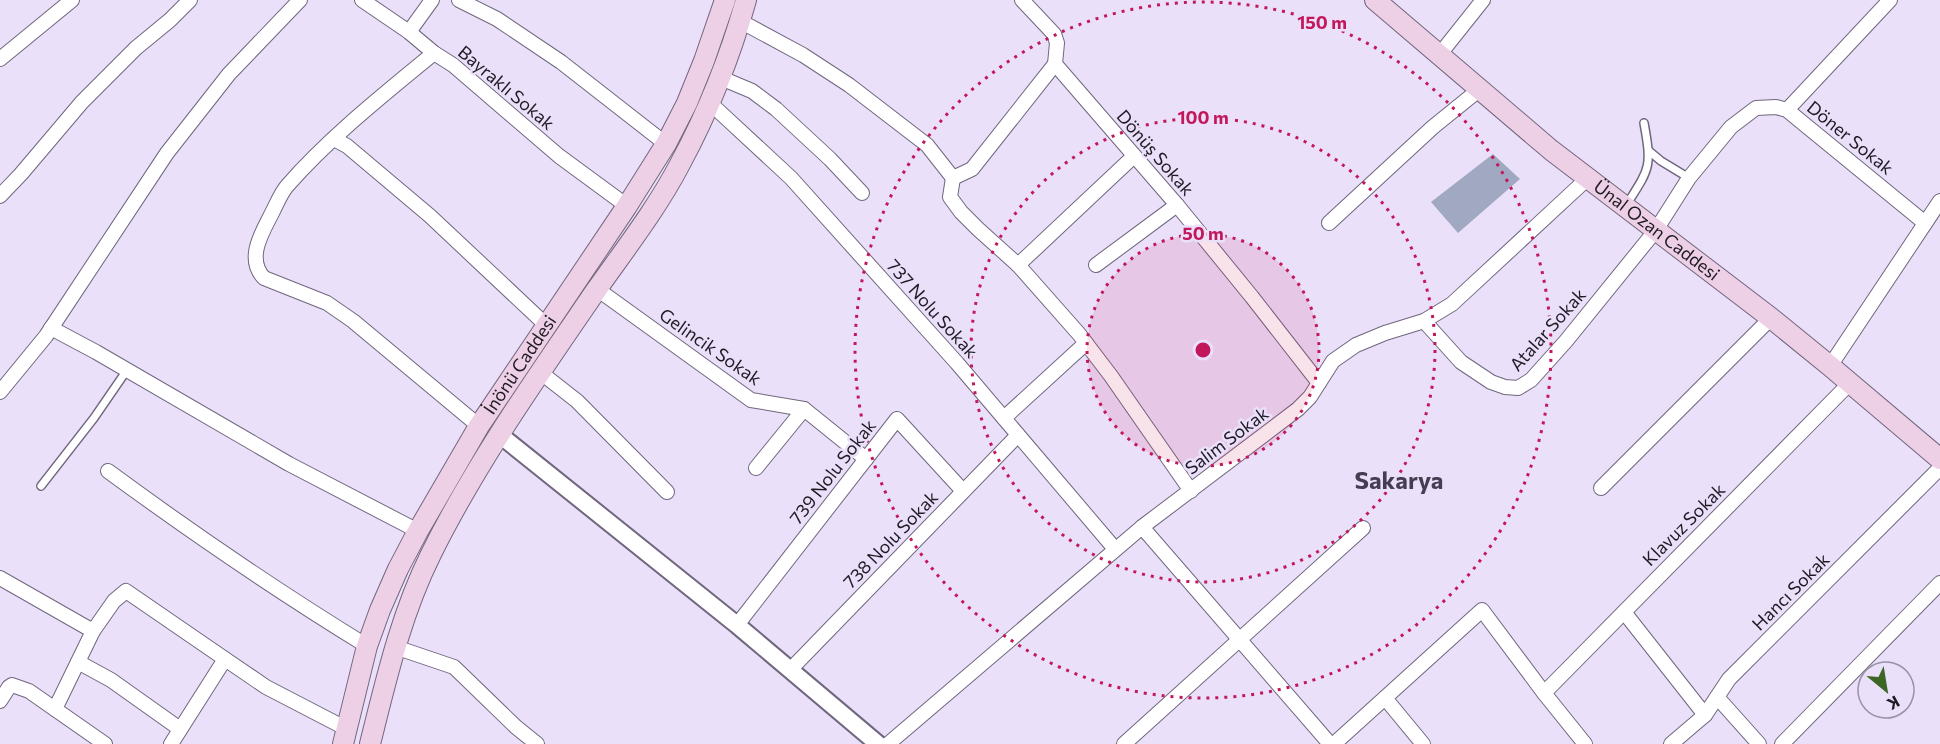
<svg xmlns="http://www.w3.org/2000/svg" width="1940" height="744" font-family="Commissioner,sans-serif">
  <style>
    .building { fill: #a1a9c2 }
    .lines { fill: none; stroke-linecap: round; stroke-linejoin: round }
    .service-casing { stroke: #70667d; stroke-width: 10 }
    .minor-casing { stroke: #70667d; stroke-width: 16 }
    .tertiary-casing { stroke: #70667d; stroke-width: 20 }
    .secondary-casing { stroke: #70667d; stroke-width: 22 }
    .service { stroke: #fff; stroke-width: 7 }
    .minor { stroke: #fff; stroke-width: 14 }
    .tertiary { stroke: #fff; stroke-width: 16 }
    .secondary { stroke: #eed0e6; stroke-width: 20 }
    .ring { fill: none; stroke: #c2185b; stroke-width: 3; stroke-dasharray: 3 6 }
    .labels { text-anchor: middle; stroke-width: 5; stroke-linejoin: round; paint-order: stroke }
    .street-label { font-size: 18px; fill: #1f1b24; stroke: #ebe0fa }
    .district-label { font-size: 24px; font-weight: bold; fill: #473d52; stroke: #ebe0fa }
    .centre { fill: #c2185b; stroke: #ebe0fa; stroke-width: 3 }
    .ring-label { font-size: 18px; text-anchor: middle; font-weight: bold; fill: #c2185b; stroke: #ebe0fa; stroke-width: 5; stroke-linejoin: round; paint-order: stroke }
  </style>
  <rect width="100%" height="100%" fill="#ebe0fa"/>
  <polygon class="building" points="1493,154 1520,179 1458,233 1431,202"/>
  <g class="lines">
    <defs>
      <g id="service">
        <polyline points="1649,151 1661,161 1689,178"/>
        <path d="M 1627,204 C 1650,168 1652,167 1644,123"/>
        <polyline points="41,486 94,418 127,370"/>
      </g>
      <g id="minor">
        <polyline points="362,0 409,32 434,53 453,65 559,156 627,206"/>
        <polyline points="459,0 497,19 561,62 666,144"/>
        <polyline points="1022,0 1054,34 1057,43 1055,64 1177,205 1252,297 1319,383"/>
        <polyline points="740,21 803,55 849,85 927,145 953,178"/>
        <polyline points="409,32 432,0"/>
        <path d="M 434,53 C 383,95 330,137 287,186 C 281,193 277,203 273,211 C 263,231 245,258 264,278 L 327,303 L 353,321 L 479,426"/>
        <polyline points="1440,54 1483,0"/>
        <polyline points="0,59 72,0"/>
        <polyline points="721,78 752,91 776,109 830,159 862,193"/>
        <polyline points="710,103 791,178 957,363 1115,549"/>
        <polyline points="1787,110 1890,0"/>
        <polyline points="334,139 347,146 430,216 546,325"/>
        <polyline points="953,178 950,197 961,212 978,229 1018,265 1079,334 1111,376 1191,491"/>
        <polyline points="953,178 972,169 1055,64"/>
        <polyline points="0,196 21,174 82,102 136,48 170,20 190,0"/>
        <polyline points="1329,223 1433,127 1480,89"/>
        <polyline points="1018,265 1134,156"/>
        <polyline points="1096,265 1177,205"/>
        <polyline points="597,289 751,400 804,409 866,459"/>
        <polyline points="1424,321 1461,362 1491,382 1505,387 1518,388 1531,380 1566,341 1656,230 1689,178 1731,127 1756,108 1776,107 1787,110 1925,223"/>
        <polyline points="51,328 96,352 289,464 418,531"/>
        <polyline points="1830,366 1940,201"/>
        <polyline points="540,372 577,401 667,492"/>
        <polyline points="0,392 46,336 167,153 229,74 300,0"/>
        <polyline points="1004,418 1086,343"/>
        <polyline points="756,468 804,409"/>
        <path d="M 108,471 C 191,532 279,592 367,646"/>
        <polyline points="1601,488 1771,318"/>
        <polyline points="1142,527 1330,744"/>
        <polyline points="0,578 93,631 114,601 126,591 225,659 171,744"/>
        <polyline points="1624,612 1705,715"/>
        <polyline points="737,625 897,419 963,491"/>
        <polyline points="395,647 454,667 516,727 537,744"/>
        <polyline points="225,659 266,687 347,729"/>
        <polyline points="78,662 111,680 180,729"/>
        <polyline points="790,670 1018,435"/>
        <polyline points="1544,693 1850,383"/>
        <polyline points="1717,697 1759,744"/>
        <polyline points="1385,698 1423,744"/>
        <polyline points="0,701 9,687 12,685 29,691 105,744"/>
        <polyline points="55,709 93,631"/>
        <polyline points="888,744 1142,527 1298,409 1310,397 1333,361 1356,345 1385,333 1424,321 1452,304 1588,178"/>
        <polyline points="1124,744 1363,528"/>
        <polyline points="1334,744 1482,610 1544,693 1585,744"/>
        <polyline points="1671,744 1705,715 1729,679 1940,468"/>
        <polyline points="1782,744 1940,583"/>
      </g>
      <polyline id="tertiary" points="500,435 737,625 878,744"/>
      <g id="secondary">
        <path id="s1" d="M 1375,0 L 1551,150 L 1771,318 L 1830,366 L 1940,459"/>
        <path id="s2" d="M 343,744 L 367,646 L 380,610 L 398,569 L 418,531 L 479,426 L 627,206 L 666,144 L 687,103 L 704,61 L 725,0"/>
        <path d="M 370,744 C 386,680 401,614 431,554 C 477,461 539,374 597,289 C 626,248 657,208 680,164 C 708,112 730,57 746,0"/>
      </g>
    </defs>
    <use href="#service" class="service-casing"/>
    <use href="#minor" class="minor-casing"/>
    <use href="#tertiary" class="tertiary-casing"/>
    <use href="#secondary" class="secondary-casing"/>
    <use href="#service" class="service"/>
    <use href="#minor" class="minor"/>
    <use href="#tertiary" class="tertiary"/>
    <use href="#secondary" class="secondary"/>
  </g>
  <circle cx="1203" cy="350" r="116" fill="#c2185b" fill-opacity=".12"/>
  <g class="ring">
    <circle cx="1203" cy="350" r="116"/>
    <circle cx="1203" cy="350" r="232"/>
    <circle cx="1203" cy="350" r="348"/>
  </g>
  <g class="labels">
    <g class="street-label">
      <text transform="translate(506 88) rotate(40)" y="6">Bayraklı Sokak</text>
      <text transform="translate(1850 138) rotate(39)" y="6">Döner Sokak</text>
      <text transform="translate(1155 153) rotate(49)" y="6">Dönüş Sokak</text>
      <text dy="6" stroke="none"><textPath href="#s1" startOffset="364">Ünal Ozan Caddesi</textPath></text>
      <text transform="translate(932 309) rotate(48)" y="6">737 Nolu Sokak</text>
      <text transform="translate(1548 330) rotate(-48)" y="6">Atalar Sokak</text>
      <text transform="translate(710 347) rotate(35)" y="6">Gelincik Sokak</text>
      <text dy="6" stroke="none"><textPath href="#s2" startOffset="422">İnönü Caddesi</textPath></text>
      <text transform="translate(1227 441) rotate(-37)" y="6">Salim Sokak</text>
      <text transform="translate(833 472) rotate(-52)" y="6">739 Nolu Sokak</text>
      <text transform="translate(1684 525) rotate(-45)" y="6">Klavuz Sokak</text>
      <text transform="translate(891 540) rotate(-46)" y="6">738 Nolu Sokak</text>
      <text transform="translate(1791 592) rotate(-45)" y="6">Hancı Sokak</text>
    </g>
    <g class="district-label">
      <text x="1399" y="489">Sakarya</text>
    </g>
  </g>
  <circle cx="1203" cy="350" r="9" class="centre"/>
  <g class="ring-label">
    <text x="1322" y="29">150 m</text>
    <text x="1203" y="124">100 m</text>
    <text x="1203" y="240">50 m</text>
  </g>
  <g transform="translate(1886 690) rotate(150)"><circle r="28" fill="#ebe0fa" stroke="#9991a4" stroke-width="1.5"/>
  <path d="M0-4.5L10 22L0 15L-10 22Z" fill="#3c6623"/>
  <text y="-9" font-size="16" font-weight="bold" text-anchor="middle" fill="#1f1b24">K</text>
  </g>
</svg>
